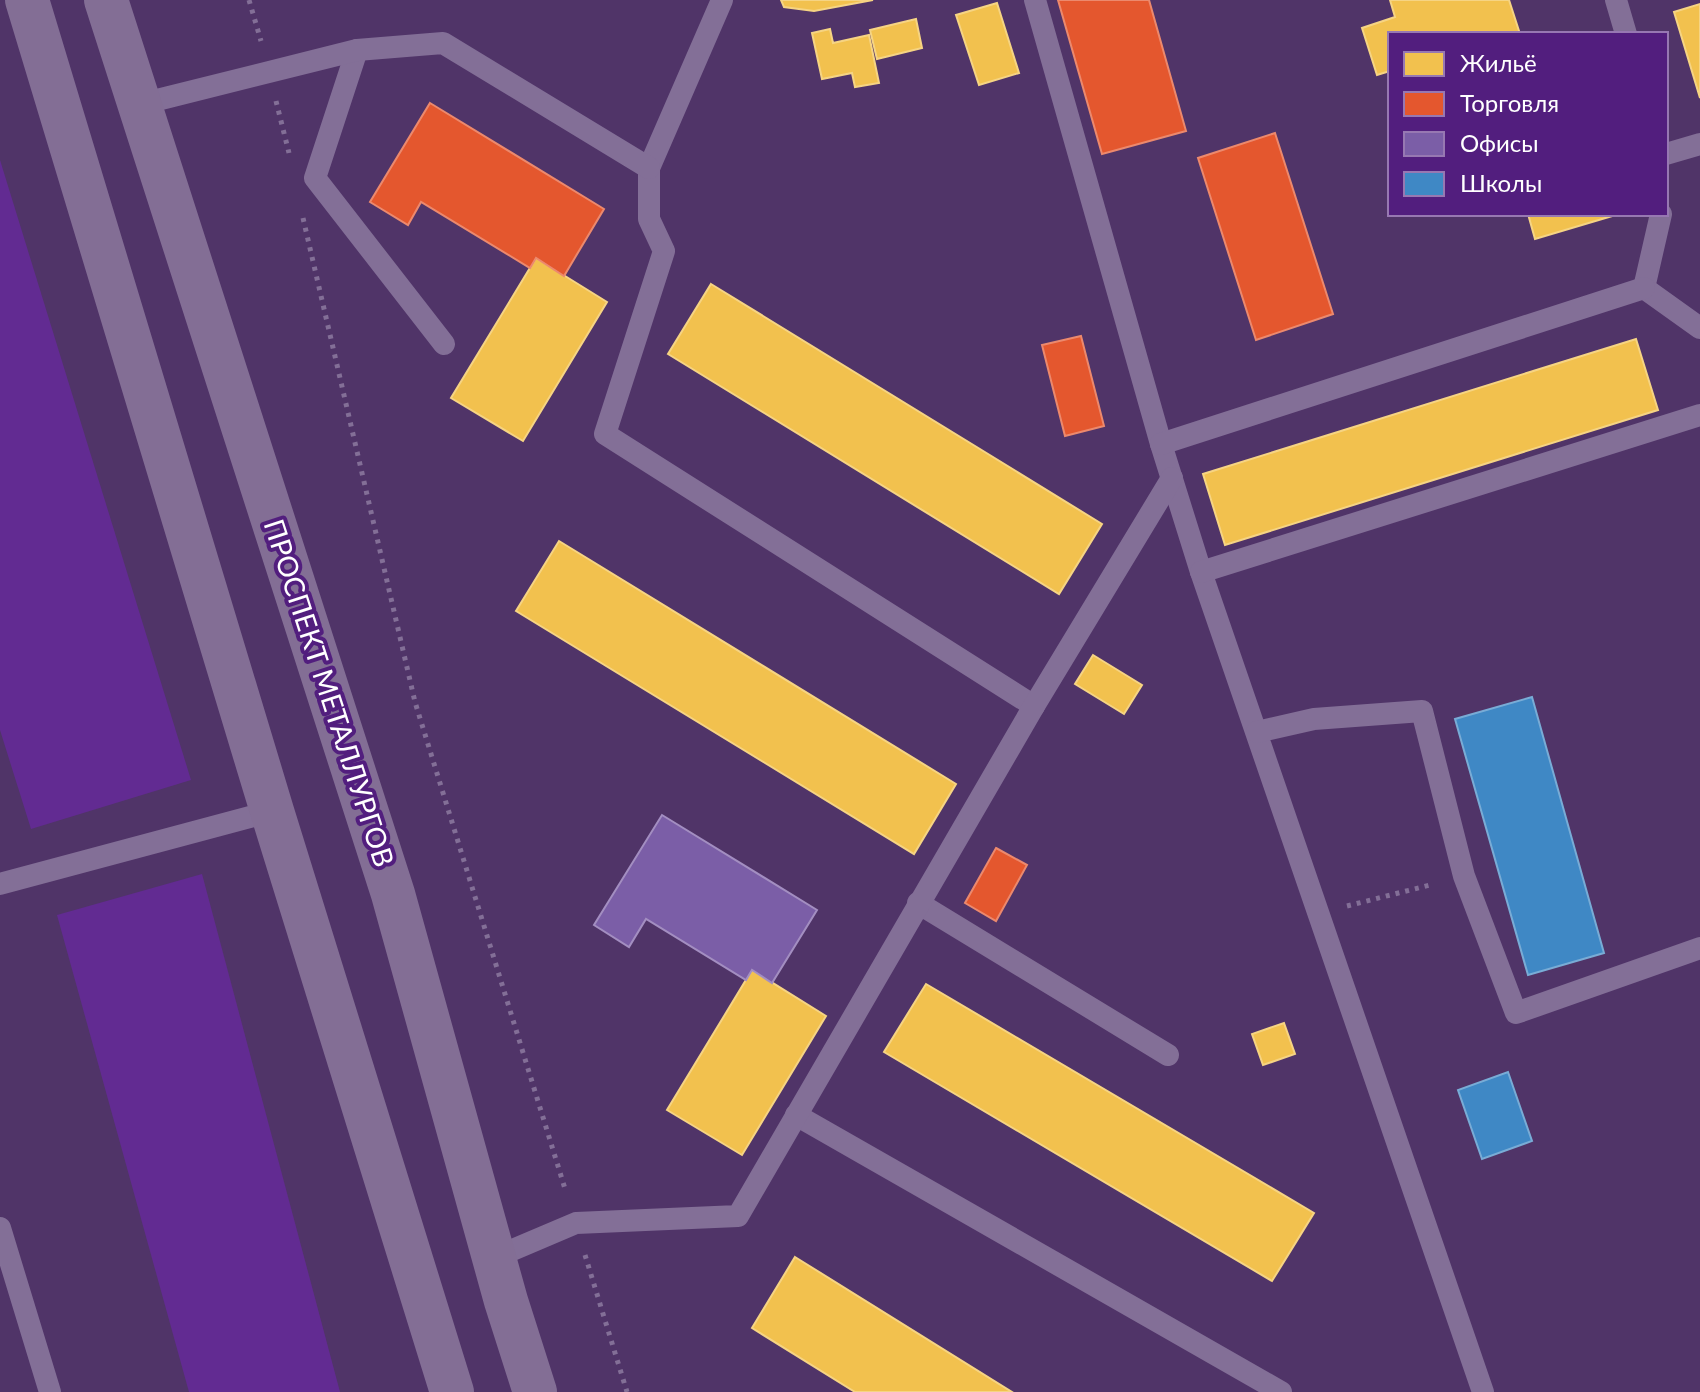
<svg xmlns="http://www.w3.org/2000/svg" width="1700" height="1392" font-family="Lato,sans-serif">
  <style>
    .green { fill: #622b92 }
    .homes { fill: #f2c14e; stroke: #f6d483; stroke-width: 2 }
    .shops { fill: #e4572e; stroke: #ec896d; stroke-width: 2 }
    .offices { fill: #7b5ea7; stroke: #a38ec1; stroke-width: 2 }
    .schools { fill: #3f88c5; stroke: #79acd6; stroke-width: 2 }
    .lines { fill: none; stroke-linecap: round; stroke-linejoin: round }
    .path { stroke: #836f97; stroke-width: 5; stroke-dasharray: 4 6; stroke-linecap: butt }
    .lane { stroke: #836f97; stroke-width: 22 }
    .primary { stroke: #836e95; stroke-width: 44 }
    .labels { text-anchor: middle; stroke-width: 8; stroke-linejoin: round; paint-order: stroke }
    .street-label { font-size: 28px; fill: #fff; stroke: #521e7e }
  </style>
  <rect width="100%" height="100%" fill="#503468"/>
  <g class="green">
    <polygon points="0,160 191,780 31,829 0,730"/>
    <polygon points="202,874 340,1392 189,1392 57,915"/>
  </g>
  <g class="homes">
    <polygon points="781,0 873,0 814,11 784,7"/>
    <polygon points="1390,0 1509,0 1520,34 1390,34 1390,71 1377,75 1362,28 1395,17"/>
    <polygon points="997,3 1019,73 979,85 956,15"/>
    <polygon points="1700,4 1700,98 1674,12"/>
    <polygon points="916,19 922,48 877,59 870,30"/>
    <polygon points="830,29 833,43 869,35 879,83 855,87 852,73 822,79 812,33"/>
    <polygon points="1528,214 1619,214 1535,239"/>
    <polygon points="536,258 607,302 523,441 451,398"/>
    <polygon points="711,284 1102,524 1059,594 668,354"/>
    <polygon points="1636,339 1658,410 1225,545 1203,474"/>
    <polygon points="559,541 956,784 914,854 516,611"/>
    <polygon points="1093,655 1142,685 1124,714 1075,684"/>
    <polygon points="752,970 826,1016 742,1155 667,1110"/>
    <polygon points="926,984 1314,1213 1272,1281 884,1052"/>
    <polygon points="1284,1023 1295,1054 1263,1065 1252,1034"/>
    <polygon points="795,1257 1012,1392 855,1392 752,1328"/>
  </g>
  <g class="shops">
    <polygon points="1058,0 1149,0 1186,131 1102,154"/>
    <polygon points="430,103 604,209 564,276 536,258 530,268 421,202 408,225 370,202"/>
    <polygon points="1275,133 1333,314 1256,340 1198,158"/>
    <polygon points="1081,336 1104,426 1065,436 1042,345"/>
    <polygon points="996,848 1027,865 996,921 965,903"/>
  </g>
  <polygon class="offices" points="662,815 817,910 772,983 752,970 746,980 646,919 629,947 594,925"/>
  <g class="schools">
    <polygon points="1532,697 1604,953 1528,975 1455,719"/>
    <polygon points="1508,1072 1532,1141 1482,1159 1458,1090"/>
  </g>
  <g class="lines">
    <g class="path">
      <polyline points="249,0 261,41"/>
      <polyline points="276,101 289,153"/>
      <polyline points="303,218 415,702 566,1192"/>
      <polyline points="1347,906 1434,884"/>
      <polyline points="585,1255 627,1392"/>
    </g>
    <g class="lane">
      <polyline points="722,0 649,168 649,219 664,251 605,434 1034,706"/>
      <polyline points="1035,0 1161,444 1201,572 1483,1392"/>
      <polyline points="1616,0 1626,34"/>
      <polyline points="357,50 315,178 444,344"/>
      <polyline points="141,104 357,50 443,43 649,168"/>
      <polyline points="1666,154 1700,144"/>
      <polyline points="1644,288 1661,214"/>
      <polyline points="1644,288 1700,328"/>
      <polyline points="1161,444 1644,288"/>
      <polyline points="1201,572 1700,415"/>
      <polyline points="1257,732 1314,719 1422,711 1464,876 1516,1013 1700,948"/>
      <polyline points="0,884 272,811"/>
      <polyline points="918,903 1168,1055"/>
      <polyline points="796,1115 1281,1392"/>
      <polyline points="0,1228 50,1392"/>
      <polyline points="496,1257 576,1223 738,1216 1034,706 1172,478"/>
    </g>
    <g class="primary">
      <polyline points="27,0 272,811 452,1392"/>
      <polyline points="106,0 393,894 506,1301 535,1392"/>
    </g>
  </g>
  <g class="labels">
    <g class="street-label">
      <text transform="translate(329 693) rotate(72)" y="10">ПРОСПЕКТ МЕТАЛЛУРГОВ</text>
    </g>
  </g>
  <rect x="1388" y="32" width="280" height="184" fill="#521e7e" stroke="#9778b2" stroke-width="2"/>
  <rect x="1404" y="52" width="40" height="24" fill="#f2c14e" stroke="#9778b2" stroke-width="2"/>
  <text x="1460" y="72" font-size="24" fill="#ffffff">Жильё</text>
  <rect x="1404" y="92" width="40" height="24" fill="#e4572e" stroke="#9778b2" stroke-width="2"/>
  <text x="1460" y="112" font-size="24" fill="#ffffff">Торговля</text>
  <rect x="1404" y="132" width="40" height="24" fill="#7b5ea7" stroke="#9778b2" stroke-width="2"/>
  <text x="1460" y="152" font-size="24" fill="#ffffff">Офисы</text>
  <rect x="1404" y="172" width="40" height="24" fill="#3f88c5" stroke="#9778b2" stroke-width="2"/>
  <text x="1460" y="192" font-size="24" fill="#ffffff">Школы</text>
</svg>
